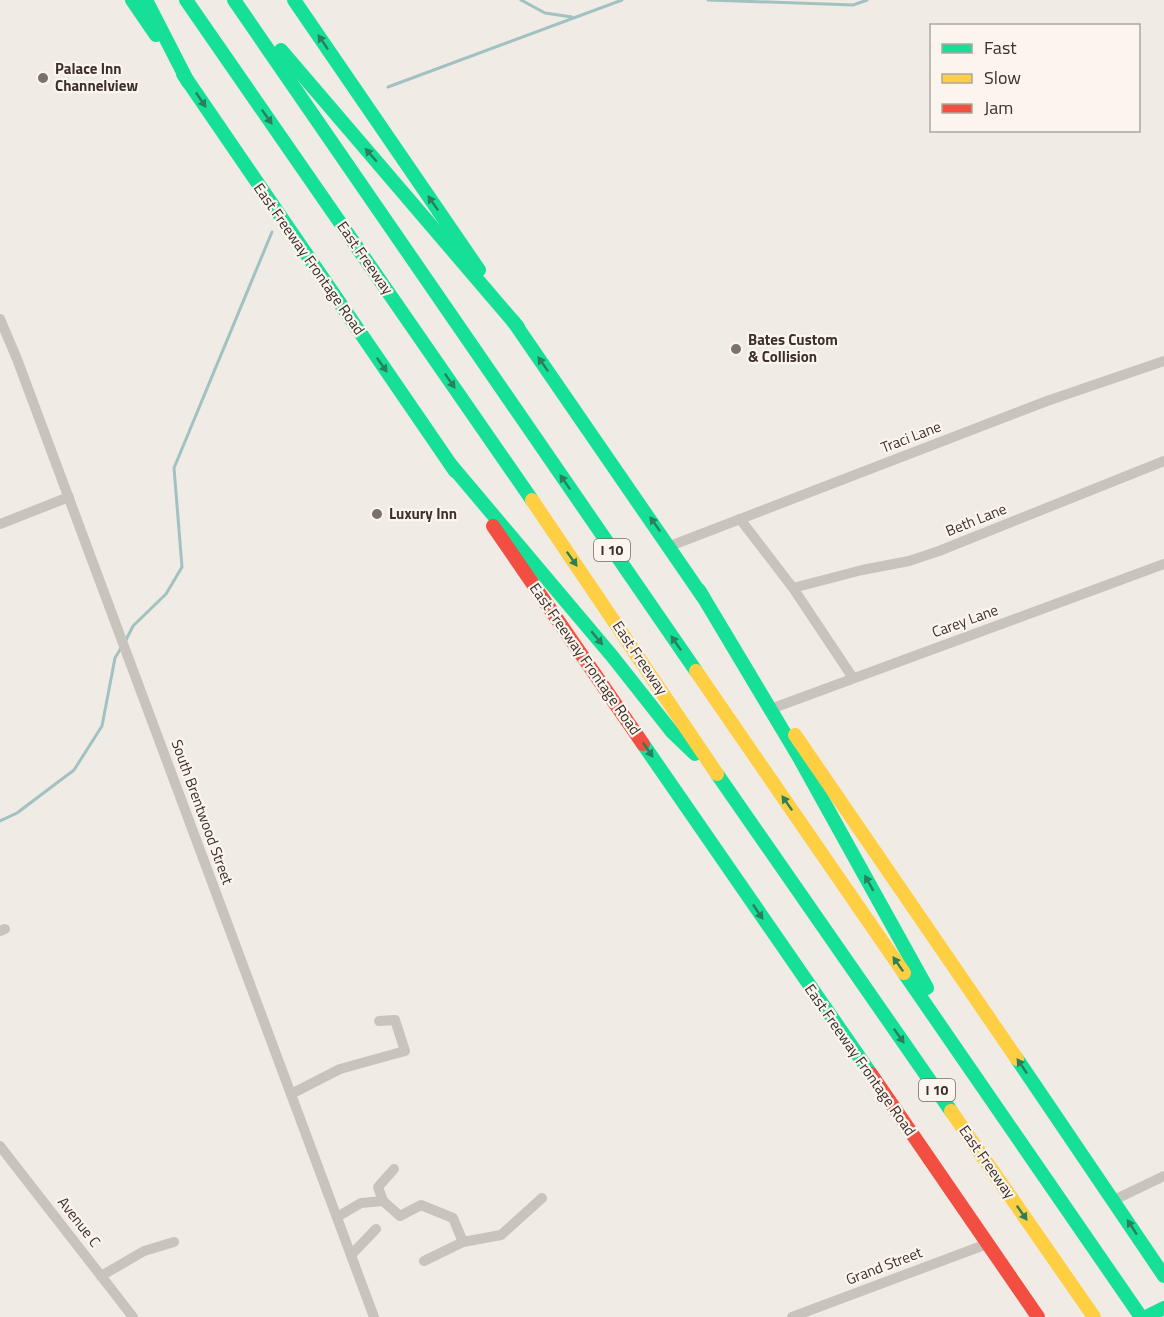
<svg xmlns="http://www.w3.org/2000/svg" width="1164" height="1317" font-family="'Titillium Web',sans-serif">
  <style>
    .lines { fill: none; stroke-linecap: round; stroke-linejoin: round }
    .stream { stroke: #a1c2c1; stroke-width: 3 }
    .street { stroke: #c9c3be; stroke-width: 10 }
    .fast { stroke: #16e098; stroke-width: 14 }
    .slow { stroke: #ffcf43; stroke-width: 14 }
    .jam { stroke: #f24e42; stroke-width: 14 }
    .oneway { fill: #2a7f5c }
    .poi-dot { fill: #7a716c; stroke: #fbf5ee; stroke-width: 2 }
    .labels { text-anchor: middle; stroke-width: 4.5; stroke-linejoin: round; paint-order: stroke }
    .shield { fill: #fbf5ee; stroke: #756b66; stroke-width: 1.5 }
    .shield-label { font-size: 14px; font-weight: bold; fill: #3b302b }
    .poi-label { font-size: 15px; font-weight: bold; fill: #3b302b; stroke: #fbf5ee; text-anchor: start }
    .street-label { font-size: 15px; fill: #3b302b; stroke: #fbf5ee }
  </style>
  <rect width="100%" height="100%" fill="#f0ebe5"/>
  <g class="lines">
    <g class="stream">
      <polyline points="521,0 545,13 572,17"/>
      <polyline points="708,0 853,5 867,0"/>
      <polyline points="388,87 622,0"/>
      <polyline points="126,640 133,626 166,594 182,567 174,468 272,232"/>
      <polyline points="0,821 17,813 74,770 102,726 115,658 121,648"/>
    </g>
    <g class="street">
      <polyline points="0,319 17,359 374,1317"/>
      <polyline points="740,519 793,588 853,678"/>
      <polyline points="0,524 69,497"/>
      <polyline points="670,546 1047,401 1164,361"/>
      <polyline points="793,588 862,570 909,561 939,551 1164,461"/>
      <polyline points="776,707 1164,564"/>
      <polyline points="0,931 5,929"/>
      <polyline points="291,1094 340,1069 405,1051 395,1020 379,1021"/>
      <polyline points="0,1146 133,1317"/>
      <polyline points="394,1169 378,1187 383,1201 400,1216 421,1205 453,1218 463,1242"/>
      <polyline points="1114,1200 1164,1176"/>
      <polyline points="337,1217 361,1203 383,1201"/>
      <polyline points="351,1255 376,1229"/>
      <polyline points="424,1261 463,1242 501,1235 542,1198"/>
      <polyline points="101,1276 144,1251 174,1242"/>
      <polyline points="792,1317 987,1244"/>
    </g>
    <g class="fast">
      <polyline points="132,0 156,35"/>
      <polyline points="146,0 188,82"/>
      <polyline points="186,0 532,500"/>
      <polyline points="234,0 696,671"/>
      <polyline points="294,0 479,270"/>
      <polyline points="281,50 518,327"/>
      <polyline points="183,74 455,471"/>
      <polyline points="513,321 703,597"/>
      <polyline points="451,465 612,656 672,732 695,754"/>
      <polyline points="699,590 800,759 927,988"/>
      <polyline points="643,744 871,1074"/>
      <polyline points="717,774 951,1111"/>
      <polyline points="904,973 1141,1317"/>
      <polyline points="1017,1059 1164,1276"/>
      <polyline points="1146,1317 1164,1308"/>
    </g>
    <g class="slow">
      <polyline points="532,500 717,774"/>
      <polyline points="696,671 904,973"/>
      <polyline points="795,735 1017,1059"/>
      <polyline points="951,1111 1094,1317"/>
    </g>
    <g class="jam">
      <polyline points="493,526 643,744"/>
      <polyline points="871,1074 1038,1317"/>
    </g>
  </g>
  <defs><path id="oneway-solid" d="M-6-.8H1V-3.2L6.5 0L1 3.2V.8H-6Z" transform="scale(1.5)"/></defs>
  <g class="oneway">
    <use href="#oneway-solid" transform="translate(323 42) rotate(-124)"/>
    <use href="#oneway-solid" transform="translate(201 100) rotate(56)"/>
    <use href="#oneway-solid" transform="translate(267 117) rotate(55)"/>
    <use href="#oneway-solid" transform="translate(371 155) rotate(-131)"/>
    <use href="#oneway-solid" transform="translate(433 203) rotate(-125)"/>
    <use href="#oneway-solid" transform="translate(543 364) rotate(-125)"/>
    <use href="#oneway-solid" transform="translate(382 365) rotate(55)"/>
    <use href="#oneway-solid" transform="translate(450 381) rotate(55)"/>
    <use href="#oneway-solid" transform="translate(565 482) rotate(-125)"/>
    <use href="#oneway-solid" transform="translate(655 524) rotate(-125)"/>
    <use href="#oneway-solid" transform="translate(572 559) rotate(55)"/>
    <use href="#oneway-solid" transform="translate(597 638) rotate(50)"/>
    <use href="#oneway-solid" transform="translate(676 643) rotate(-125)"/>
    <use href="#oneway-solid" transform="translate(648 750) rotate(56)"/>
    <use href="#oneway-solid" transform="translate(787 803) rotate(-125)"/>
    <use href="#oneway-solid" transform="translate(869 883) rotate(-119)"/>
    <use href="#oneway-solid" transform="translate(758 912) rotate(56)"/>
    <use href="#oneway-solid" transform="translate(898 964) rotate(-125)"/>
    <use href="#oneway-solid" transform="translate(899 1036) rotate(55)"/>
    <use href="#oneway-solid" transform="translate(1022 1066) rotate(-124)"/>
    <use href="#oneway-solid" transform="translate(1022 1213) rotate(55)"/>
    <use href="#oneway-solid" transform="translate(1132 1227) rotate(-123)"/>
  </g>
  <g class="poi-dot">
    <circle cx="43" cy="78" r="6"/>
    <circle cx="736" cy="349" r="6"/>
    <circle cx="377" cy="514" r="6"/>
  </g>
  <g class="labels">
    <g class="shield">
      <rect x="594" y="539" width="36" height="22" rx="4.5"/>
      <rect x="919" y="1079" width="36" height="22" rx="4.5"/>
    </g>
    <g class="shield-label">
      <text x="612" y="555">I 10</text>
      <text x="937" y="1095">I 10</text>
    </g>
    <g class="poi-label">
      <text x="55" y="74">Palace Inn<tspan x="55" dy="17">Channelview</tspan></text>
      <text x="748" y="345">Bates Custom<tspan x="748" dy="17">&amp; Collision</tspan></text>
      <text x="389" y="519">Luxury Inn</text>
    </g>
    <g class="street-label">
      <text transform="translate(365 258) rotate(55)" y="5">East Freeway</text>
      <text transform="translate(309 259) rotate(55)" y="5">East Freeway Frontage Road</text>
      <text transform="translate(911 437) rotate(-21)" y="5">Traci Lane</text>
      <text transform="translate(976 520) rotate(-22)" y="5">Beth Lane</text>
      <text transform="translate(965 621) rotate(-20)" y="5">Carey Lane</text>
      <text transform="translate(640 658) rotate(56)" y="5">East Freeway</text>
      <text transform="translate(585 659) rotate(55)" y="5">East Freeway Frontage Road</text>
      <text transform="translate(202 812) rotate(70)" y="5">South Brentwood Street</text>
      <text transform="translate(860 1060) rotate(55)" y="5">East Freeway Frontage Road</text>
      <text transform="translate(987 1162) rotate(55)" y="5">East Freeway</text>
      <text transform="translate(79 1222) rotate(52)" y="5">Avenue C</text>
      <text transform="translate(884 1266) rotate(-21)" y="5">Grand Street</text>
    </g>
  </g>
  <rect x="930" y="24" width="210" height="108" fill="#fbf5ee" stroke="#aea6a0" stroke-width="1.5"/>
  <rect x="942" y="44" width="30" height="9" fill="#16e098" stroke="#aea6a0" stroke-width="1.5"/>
  <text x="984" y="54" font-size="18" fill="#3b302b">Fast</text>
  <rect x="942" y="74" width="30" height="9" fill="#ffcf43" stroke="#aea6a0" stroke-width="1.5"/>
  <text x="984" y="84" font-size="18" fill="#3b302b">Slow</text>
  <rect x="942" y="104" width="30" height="9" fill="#f24e42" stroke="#aea6a0" stroke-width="1.5"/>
  <text x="984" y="114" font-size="18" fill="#3b302b">Jam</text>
</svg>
